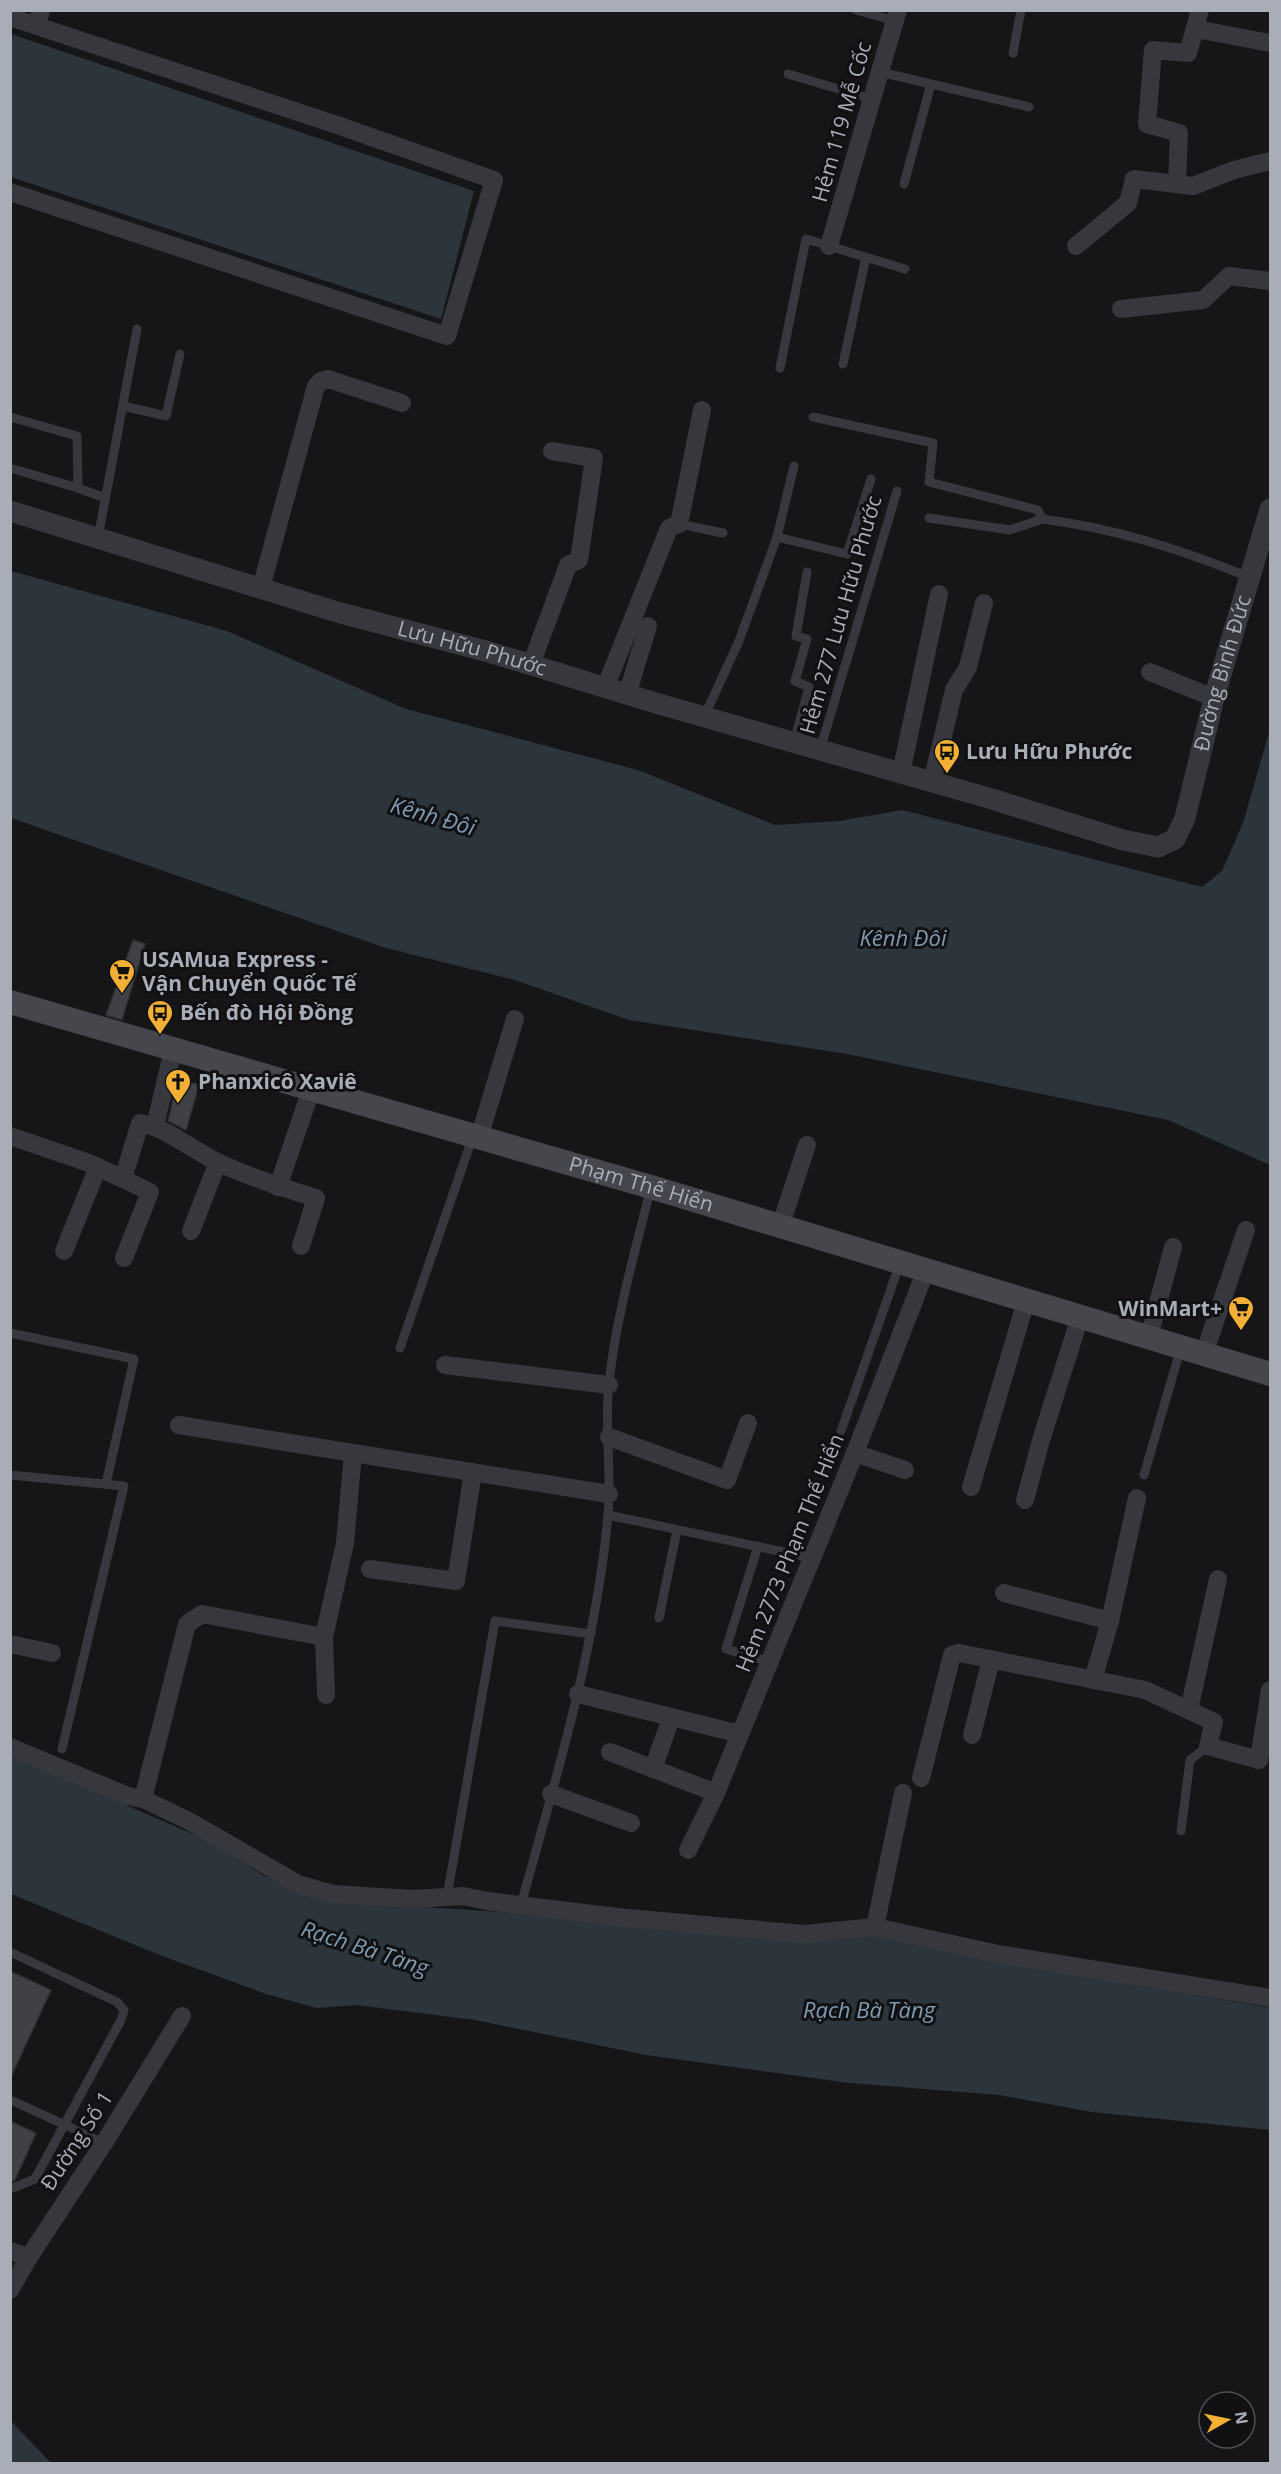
<svg xmlns="http://www.w3.org/2000/svg" width="1281" height="2474" font-family="'Open Sans',sans-serif">
  <style>
    .water { fill: #2c353c }
    .building { fill: #404145; stroke: #303034; stroke-width: 1.5 }
    .lines { fill: none; stroke-linecap: round; stroke-linejoin: round }
    .service { stroke: #37383d; stroke-width: 9 }
    .minor { stroke: #37383d; stroke-width: 18 }
    .tertiary { stroke: #37383d; stroke-width: 21 }
    .secondary { stroke: #45474d; stroke-width: 24 }
    .labels { text-anchor: middle; stroke-width: 6; stroke-linejoin: round; paint-order: stroke }
    .street-label { font-size: 21px; fill: #a8adb8; stroke: #111113 }
    .poi-label { font-size: 21px; font-weight: bold; fill: #a8adb8; stroke: #111113; text-anchor: start }
    .water-label { font-size: 22px; font-style: italic; fill: #7f9bb3; stroke: #111113 }
  </style>
  <rect width="100%" height="100%" fill="#161618"/>
  <g class="water">
    <polygon points="11,34 474,191 441,319 11,177"/>
    <polygon points="11,571 227,631 406,709 638,770 775,825 840,821 902,810 1202,887 1222,871 1243,823 1270,729 1270,1165 1168,1120 847,1054 629,1020 515,980 386,948 11,818"/>
    <polygon points="10,1756 79,1779 128,1806 209,1841 264,1876 316,1897 437,1908 886,1936 1010,1963 1270,2008 1270,2130 1092,2112 999,2095 850,2083 646,2055 475,2020 356,2005 317,2008 266,1994 157,1954 11,1894"/>
    <polygon points="10,2421 11,2421 51,2463 11,2463"/>
  </g>
  <g class="building">
    <polygon points="133,940 145,944 122,1020 106,1015"/>
    <polygon points="178,1079 199,1085 186,1130 168,1121"/>
    <polygon points="10,1971 51,1990 10,2079"/>
    <polygon points="10,2121 36,2133 15,2180 10,2182"/>
  </g>
  <g class="lines">
    <g class="service">
      <polyline points="856,10 895,21"/>
      <polyline points="1013,53 1021,10"/>
      <polyline points="880,72 1029,107"/>
      <polyline points="788,74 872,99"/>
      <polyline points="904,184 931,84"/>
      <polyline points="843,364 866,257"/>
      <polyline points="780,368 806,239 905,269"/>
      <polyline points="123,406 166,416 180,354"/>
      <polyline points="10,417 77,436 78,488 105,498"/>
      <path d="M 813,417 L 933,443 L 929,482 L 1038,510 L 1042,519 C 1115,528 1182,550 1249,577"/>
      <polyline points="10,468 78,488"/>
      <polyline points="929,518 1010,530 1042,519"/>
      <polyline points="679,524 723,533"/>
      <polyline points="777,537 794,466"/>
      <polyline points="98,538 137,329"/>
      <polyline points="704,717 739,641 777,537 847,554 871,479"/>
      <polyline points="794,742 809,687 795,681 807,639 796,636 807,572"/>
      <polyline points="820,750 897,491"/>
      <polyline points="10,1333 134,1359 106,1484"/>
      <polyline points="400,1348 473,1136"/>
      <polyline points="841,1431 900,1263"/>
      <polyline points="10,1475 124,1486 62,1749"/>
      <polyline points="1144,1475 1181,1347"/>
      <polyline points="608,1515 812,1558"/>
      <polyline points="758,1546 726,1649 770,1662"/>
      <polyline points="659,1618 677,1530"/>
      <polyline points="1181,1831 1190,1760 1208,1746"/>
      <polyline points="447,1897 495,1621 591,1634"/>
      <path d="M 521,1905 C 556,1777 596,1648 608,1515 C 612,1471 604,1427 609,1383 C 616,1317 635,1252 651,1187"/>
      <polyline points="10,1952 117,2002 124,2010 121,2020 35,2179 10,2189"/>
      <polyline points="13,2101 104,2143"/>
    </g>
    <g class="minor">
      <polyline points="10,17 37,26"/>
      <polyline points="1196,29 1270,43"/>
      <polyline points="1177,184 1179,133 1147,124 1153,50 1188,53 1200,10"/>
      <polyline points="10,192 447,336 494,180 337,125 37,26 41,10"/>
      <polyline points="829,246 898,10"/>
      <polyline points="1076,246 1128,203 1134,179 1193,186 1234,170 1270,161"/>
      <polyline points="1121,309 1203,300 1229,276 1270,281"/>
      <polyline points="261,588 316,386 321,381 328,379 402,403"/>
      <polyline points="531,665 568,565 579,560 594,458 552,451"/>
      <polyline points="1150,672 1214,698"/>
      <polyline points="605,688 669,528 679,524 702,410"/>
      <polyline points="627,695 648,626"/>
      <polyline points="901,773 939,594"/>
      <polyline points="932,782 954,690 968,667 984,603"/>
      <polyline points="155,1126 173,1050"/>
      <path d="M 10,1136 L 89,1163 L 123,1179 L 140,1123 C 169,1129 192,1150 219,1163 C 250,1177 283,1188 316,1198 L 301,1246"/>
      <polyline points="479,1138 515,1019"/>
      <polyline points="123,1179 150,1192 124,1258"/>
      <polyline points="278,1187 311,1090"/>
      <polyline points="780,1227 807,1145"/>
      <polyline points="191,1231 218,1162"/>
      <polyline points="64,1251 98,1167"/>
      <polyline points="1149,1337 1173,1247"/>
      <polyline points="1204,1354 1246,1230"/>
      <polyline points="445,1365 609,1385"/>
      <polyline points="179,1425 353,1453"/>
      <polyline points="609,1437 727,1480 748,1423"/>
      <polyline points="855,1453 905,1470"/>
      <polyline points="971,1487 1026,1301"/>
      <polyline points="1025,1500 1041,1440 1080,1317"/>
      <polyline points="370,1569 456,1581 473,1472"/>
      <polyline points="1004,1593 1110,1621"/>
      <polyline points="10,1644 52,1653"/>
      <polyline points="1093,1680 1110,1621 1137,1498"/>
      <polyline points="578,1694 740,1734"/>
      <polyline points="326,1695 324,1637 345,1543 353,1453 609,1494"/>
      <polyline points="1189,1710 1218,1579"/>
      <polyline points="972,1735 991,1660"/>
      <polyline points="10,1747 128,1796 143,1799 189,1821 298,1884 332,1894 413,1899 463,1896 487,1901 617,1917 804,1934 875,1927 998,1954 1270,1998"/>
      <polyline points="610,1752 716,1793"/>
      <polyline points="653,1769 671,1718"/>
      <polyline points="921,1778 952,1655 959,1653 1145,1690 1214,1722 1208,1746 1259,1760 1270,1690"/>
      <polyline points="551,1794 631,1823"/>
      <polyline points="143,1799 187,1624 202,1614 324,1637"/>
      <polyline points="688,1850 716,1793 855,1453 926,1270"/>
      <polyline points="875,1927 903,1793"/>
      <polyline points="10,2251 29,2257"/>
      <polyline points="10,2290 29,2257 104,2143 182,2016"/>
    </g>
    <path class="tertiary" id="s1" d="M 10,511 L 337,612 L 489,652 L 659,704 L 992,799 L 1123,840 L 1158,847 L 1175,839 L 1185,818 L 1214,698 L 1270,509"/>
    <path class="secondary" id="s2" d="M 10,1002 L 651,1187 L 1270,1374"/>
  </g>
  <defs>
    <symbol id="bus-pin" viewBox="-11 -11 22 30"><path d="M0 17L-7.5 6A9.5 9.5 0 1 1 7.5 6Z" fill="#f2b134" stroke="#111113"/><path d="M-5-6H5V4H4V6H2V4H-2V6H-4V4H-5ZM-3.5-4V0h7V-4ZM-3.5 1.2v1.5H-2V1.2ZM2 1.2v1.5H3.5V1.2Z" fill="#111"/></symbol>
    <symbol id="supermarket-pin" viewBox="-11 -11 22 30"><path d="M0 17L-7.5 6A9.5 9.5 0 1 1 7.5 6Z" fill="#f2b134" stroke="#111113"/><path d="M-6-5.5h2.5l.6 2H6L4.5 2H-2.5L-4.4-4H-6ZM-1.5 3.2a1.3 1.3 0 1 0 .1 0ZM3 3.2a1.3 1.3 0 1 0 .1 0Z" fill="#111"/></symbol>
    <symbol id="church-pin" viewBox="-11 -11 22 30"><path d="M0 17L-7.5 6A9.5 9.5 0 1 1 7.5 6Z" fill="#f2b134" stroke="#111113"/><path d="M-1.2-6h2.4v3.5h3.3v2.4h-3.3V6h-2.4V-.1h-3.3v-2.4h3.3Z" fill="#111"/></symbol>
  </defs>
  <g fill-rule="evenodd">
    <use href="#bus-pin" x="932" y="737" width="30" height="40"/>
    <use href="#supermarket-pin" x="107" y="957" width="30" height="40"/>
    <use href="#bus-pin" x="145" y="998" width="30" height="40"/>
    <use href="#church-pin" x="163" y="1067" width="30" height="40"/>
    <use href="#supermarket-pin" x="1226" y="1294" width="30" height="40"/>
  </g>
  <g class="labels">
    <g class="street-label">
      <text transform="translate(842 122) rotate(-74)" y="7">Hẻm 119 Mễ Cốc</text>
      <text transform="translate(841 615) rotate(-74)" y="7">Hẻm 277 Lưu Hữu Phước</text>
      <text dy="7" stroke="none"><textPath href="#s1" startOffset="482">Lưu Hữu Phước</textPath></text>
      <text dy="7" stroke="none"><textPath href="#s1" startOffset="1388">Đường Bình Đức</textPath></text>
      <text dy="7" stroke="none"><textPath href="#s2" startOffset="657">Phạm Thế Hiển</textPath></text>
      <text transform="translate(790 1553) rotate(-68)" y="7">Hẻm 2773 Phạm Thế Hiển</text>
      <text transform="translate(77 2141) rotate(-57)" y="7">Đường Số 1</text>
    </g>
    <g class="poi-label">
      <text x="966" y="759">Lưu Hữu Phước</text>
      <text x="142" y="967">USAMua Express -<tspan x="142" dy="24">Vận Chuyển Quốc Tế</tspan></text>
      <text x="180" y="1020">Bến đò Hội Đồng</text>
      <text x="198" y="1089">Phanxicô Xaviê</text>
      <text x="1222" y="1316" text-anchor="end">WinMart+</text>
    </g>
    <g class="water-label">
      <text transform="translate(433 816) rotate(16)" y="8">Kênh Đôi</text>
      <text x="903" y="946">Kênh Đôi</text>
      <text transform="translate(365 1948) rotate(18)" y="8">Rạch Bà Tàng</text>
      <text x="869" y="2018">Rạch Bà Tàng</text>
    </g>
  </g>
  <rect width="1281" height="2474" fill="none" stroke="#a8adb8" stroke-width="24"/>
  <g transform="translate(1227 2420) rotate(81)"><circle r="28" fill="#111113" stroke="#4d4f55" stroke-width="1.5"/>
  <path d="M0-4.5L10 22L0 15L-10 22Z" fill="#f2b134"/>
  <text y="-9" font-size="16" font-weight="bold" text-anchor="middle" fill="#a8adb8">N</text>
  </g>
</svg>
